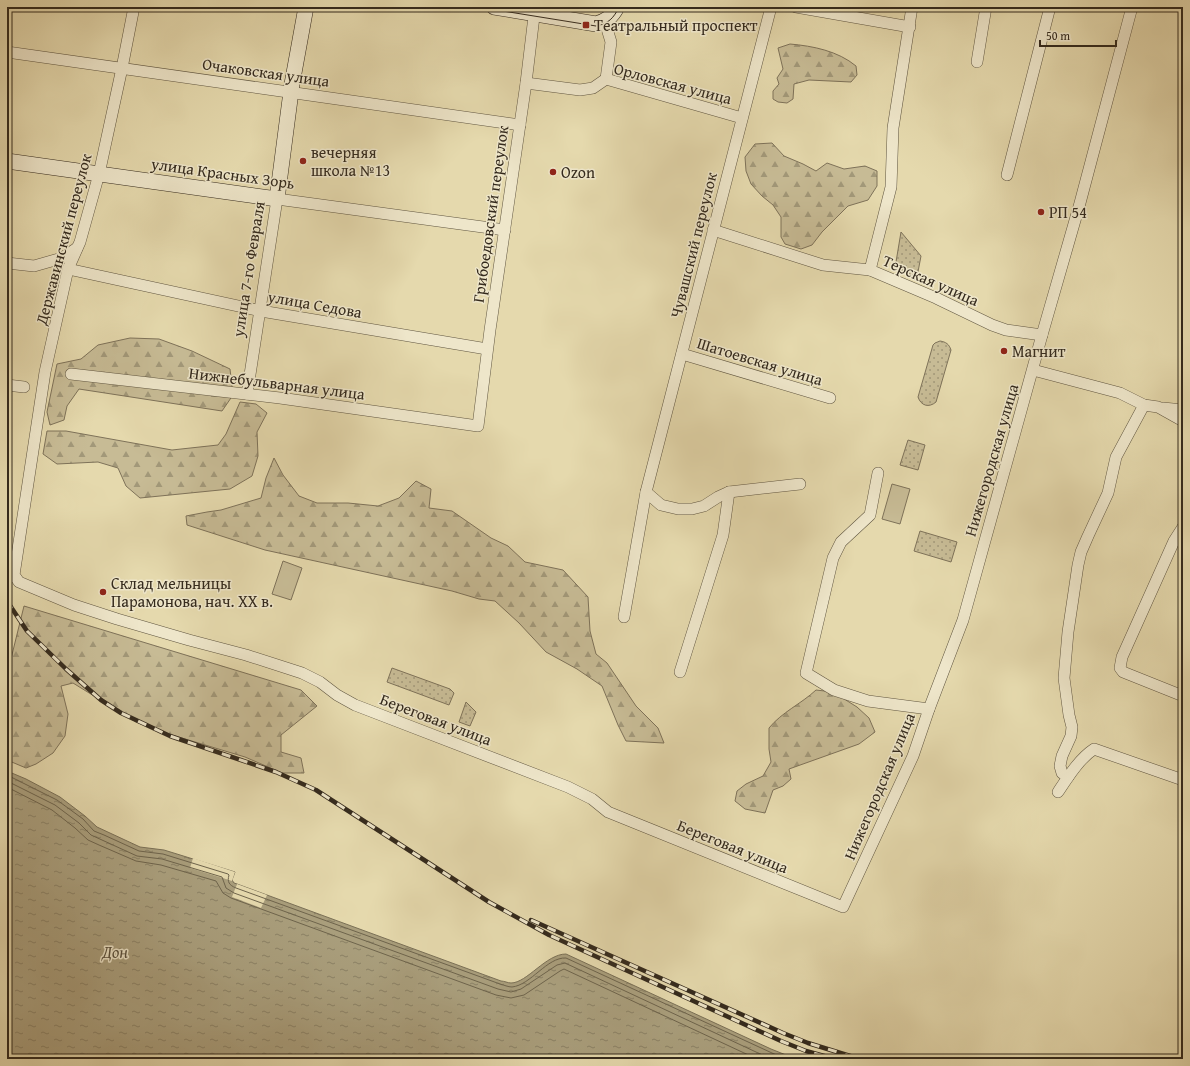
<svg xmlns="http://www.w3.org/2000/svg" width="1190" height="1066" font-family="'Gentium Book Plus',serif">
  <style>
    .grass { fill: url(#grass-dots); stroke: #7e7259 }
    .forest { fill: url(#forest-firs); stroke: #7e7259 }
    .pitch { fill: #c7bb95; stroke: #7e7259 }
    .water { fill: url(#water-ripples); stroke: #7a7056 }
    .pier { fill: #e5d9ad }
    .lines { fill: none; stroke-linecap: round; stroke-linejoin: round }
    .shore { stroke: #6e644c; stroke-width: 1 }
    .street-casing { stroke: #605641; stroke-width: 12 }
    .secondary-casing { stroke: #342a1d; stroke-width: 16 }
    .street { stroke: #eee6ca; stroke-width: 11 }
    .secondary { stroke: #eee6ca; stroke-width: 15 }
    .tram { stroke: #342a1d; stroke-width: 1 }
    .rail-casing { stroke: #342a1d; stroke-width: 4.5 }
    .rail { stroke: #eee6ca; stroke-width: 3; stroke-dasharray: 9; stroke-linecap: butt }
    .poi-dot { fill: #8f2418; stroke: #eee6ca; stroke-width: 1.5 }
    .labels { text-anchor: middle; stroke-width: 3; stroke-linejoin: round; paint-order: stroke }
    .poi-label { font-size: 16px; fill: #342a1d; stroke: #eee6ca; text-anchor: start }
    .street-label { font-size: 16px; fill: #342a1d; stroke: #eee6ca }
    .water-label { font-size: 17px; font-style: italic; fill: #574d3a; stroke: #eee6ca }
  </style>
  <defs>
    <pattern id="grass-dots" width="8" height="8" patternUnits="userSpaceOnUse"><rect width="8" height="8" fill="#c7bb95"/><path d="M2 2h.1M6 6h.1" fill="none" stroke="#a29879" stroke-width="1.8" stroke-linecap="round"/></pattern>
    <pattern id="forest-firs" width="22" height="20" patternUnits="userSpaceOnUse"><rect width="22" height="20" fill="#c7bb95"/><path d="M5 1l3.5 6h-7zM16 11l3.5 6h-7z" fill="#a29879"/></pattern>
    <pattern id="water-ripples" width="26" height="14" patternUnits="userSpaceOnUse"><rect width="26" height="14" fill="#a99e7c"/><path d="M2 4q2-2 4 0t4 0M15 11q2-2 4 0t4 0" fill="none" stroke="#8a8165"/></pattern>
  </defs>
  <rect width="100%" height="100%" fill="#e5d9ad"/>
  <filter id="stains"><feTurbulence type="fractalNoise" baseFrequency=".005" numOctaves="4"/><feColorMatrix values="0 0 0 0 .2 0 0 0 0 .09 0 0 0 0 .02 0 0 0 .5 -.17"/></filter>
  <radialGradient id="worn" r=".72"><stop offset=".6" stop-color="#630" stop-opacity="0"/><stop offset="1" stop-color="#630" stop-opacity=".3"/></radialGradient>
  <g class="grass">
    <polygon points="901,232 921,256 917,277 895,268"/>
    <path d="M 940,341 C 946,342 949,344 951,350 L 936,402 C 929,408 921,406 918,397 L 933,345 L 935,343 Z"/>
    <polygon points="908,440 925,445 918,470 900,465"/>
    <polygon points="920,531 957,542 951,562 914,551"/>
    <polygon points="392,668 450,689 454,693 449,705 387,682"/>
    <polygon points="466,702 476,712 470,726 459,722"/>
  </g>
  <g class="forest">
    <path d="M 790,44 C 813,46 838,51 856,66 L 857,75 L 851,82 L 809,80 L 794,84 L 793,99 L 787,103 L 778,102 L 773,99 L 773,91 L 779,84 L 777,78 L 783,69 L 778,48 Z"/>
    <polygon points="772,143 784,156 803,164 816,171 827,163 844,169 865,166 877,171 877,186 868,200 848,206 822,232 812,245 801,249 785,244 781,237 781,217 773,205 762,196 751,184 746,171 745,157 755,144"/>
    <polygon points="130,338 159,339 192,351 230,369 233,395 222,411 79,389 67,406 64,420 50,425 47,412 57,364 81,359 98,345"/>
    <polygon points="240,402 256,404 267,413 257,432 258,456 252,476 230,489 140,498 126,486 118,468 98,462 57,464 43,454 47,431 66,431 172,450 218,445 226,434"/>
    <polygon points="274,458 283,475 299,496 317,503 348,503 378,506 399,498 416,481 431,489 429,508 452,511 491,538 508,546 525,562 563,570 588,597 590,631 596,654 607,663 636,706 658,728 664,743 626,741 618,725 602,686 577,669 546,652 519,623 495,601 479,599 452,591 265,550 187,525 186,516 207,512 221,510 261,498 266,478"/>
    <polygon points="24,606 301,690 317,706 281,735 281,752 301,758 304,773 282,773 245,757 162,732 136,722 73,683 61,686 68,714 65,736 53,753 36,764 26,768 7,760 7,675"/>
    <path d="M 816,690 L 833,692 L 857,707 L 869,718 L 875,732 L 859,744 L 789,769 L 791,779 L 783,786 L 773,790 L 765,813 L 745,809 L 735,801 L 737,791 L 746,784 L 763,776 L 771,762 L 769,749 L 769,728 C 782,712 801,704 816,690 Z"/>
  </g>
  <g class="pitch">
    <polygon points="892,484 910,489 900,524 882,519"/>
    <polygon points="283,561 302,568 291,600 272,594"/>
  </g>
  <path class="water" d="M 7,771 L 26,779 L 60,797 L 85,816 L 97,827 L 140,847 L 164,850 L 235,872 L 232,880 L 234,883 L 237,884 L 501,981 C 504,981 508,983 511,983 C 527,983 546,954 566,954 L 771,1049 L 796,1059 L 7,1059 Z"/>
  <g class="pier">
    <polygon points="193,858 235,872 232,881 190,868"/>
    <polygon points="237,884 267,895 261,908 232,897"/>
  </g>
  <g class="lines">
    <g class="shore">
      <path d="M 7,775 L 57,800 L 83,819 L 94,831 L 104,835 L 139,851 L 163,854 L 228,874 L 229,875 C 227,882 229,885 236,888 L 500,984 C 504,985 508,987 512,987 C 531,985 547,957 566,958 L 785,1059"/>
      <polyline points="7,781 55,805 79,823 91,835 102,840 137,856 162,859 222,877 226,888 234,893 498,989 511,992 521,989 557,965 565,963 771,1059"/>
      <polyline points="7,787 52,810 75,828 88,840 99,845 136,861 161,865 216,881 223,893 231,898 496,995 511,998 524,995 560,971 564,969 757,1059"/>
    </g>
    <defs>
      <g id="street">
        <polyline points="134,7 122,68 99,174 80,242 68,269 45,372 14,575 19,582 74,605 117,619 189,640 246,655 302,673 320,682 337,695 355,705 568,787 592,799 608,812 843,907 913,756 929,709 963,620 1042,335 1080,203 1132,7"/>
        <polyline points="796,7 910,27"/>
        <polyline points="605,22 611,42 606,79"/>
        <polyline points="7,52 520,125"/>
        <polyline points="977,62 986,7"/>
        <polyline points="526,83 580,90 593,88 606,79 742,118"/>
        <polyline points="1007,175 1050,7"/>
        <polyline points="713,230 823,265 870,270 936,298 992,325 1006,330 1042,335"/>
        <polyline points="7,263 34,266 62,258 77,248"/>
        <polyline points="68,269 261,311 487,349"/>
        <polyline points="870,270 891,187 893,128 912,7"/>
        <polyline points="682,354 830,398"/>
        <polyline points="1033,370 1120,393 1144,405 1158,407 1183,421"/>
        <polyline points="71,374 280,398 478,426 490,330 526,83 535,8"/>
        <polyline points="7,385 24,387"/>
        <polyline points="247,394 277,199 505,230"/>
        <polyline points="1163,408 1183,410"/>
        <polyline points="878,473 870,515 841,542 833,558 806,673 834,690 868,701 929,709"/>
        <polyline points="646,492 661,505 678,509 692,509 704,506 718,497 729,492 800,484"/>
        <polyline points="1183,527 1174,541 1122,657 1120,668 1123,672 1183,696"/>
        <polyline points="624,617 646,492 771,7"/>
        <polyline points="680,672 723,535 729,492"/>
        <polyline points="1068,777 1062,773 1060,766 1062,756 1071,736 1072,727 1069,715 1064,678 1068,632 1078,565 1081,552 1088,536 1108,493 1116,457 1144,405"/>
        <path d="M 1058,792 C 1068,777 1079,759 1094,749 L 1183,780"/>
      </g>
      <g id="secondary">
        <path d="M 494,7 L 596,24 C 606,21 612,17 617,7"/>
        <polyline points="7,161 277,199 292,84 306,7"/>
      </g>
    </defs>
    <use href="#street" class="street-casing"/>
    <use href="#secondary" class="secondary-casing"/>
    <use href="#street" class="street"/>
    <use href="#secondary" class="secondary"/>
    <path class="tram" d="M 478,7 L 596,26 C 608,24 614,18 619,7"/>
    <defs>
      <g id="rail">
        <polyline points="7,601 27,631 66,669 101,700 121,713 170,736 276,772 316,790 489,902 549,935 781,1041 806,1051 835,1059"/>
        <polyline points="531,920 783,1033 808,1043 860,1059"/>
      </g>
    </defs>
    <use href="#rail" class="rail-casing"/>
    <use href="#rail" class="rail"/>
  </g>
  <g class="poi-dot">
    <rect x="582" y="21" width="8" height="8" rx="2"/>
    <circle cx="303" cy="161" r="4"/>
    <circle cx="553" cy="172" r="4"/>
    <circle cx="1041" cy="212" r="4"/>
    <circle cx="1004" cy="351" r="4"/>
    <circle cx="103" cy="592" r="4"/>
  </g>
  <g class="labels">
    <g class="poi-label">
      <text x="594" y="31">Театральный проспект</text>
      <text x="311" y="158">вечерняя<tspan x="311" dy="18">школа №13</tspan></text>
      <text x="561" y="178">Ozon</text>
      <text x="1049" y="218">РП 54</text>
      <text x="1012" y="357">Магнит</text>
      <text x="111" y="589">Склад мельницы<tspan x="111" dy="18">Парамонова, нач. XX в.</tspan></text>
    </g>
    <g class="street-label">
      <text transform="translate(266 72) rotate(8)" y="6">Очаковская улица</text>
      <text transform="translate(673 83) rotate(15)" y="6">Орловская улица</text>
      <text transform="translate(223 173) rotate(8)" y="6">улица Красных Зорь</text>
      <text transform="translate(490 214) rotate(-82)" y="6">Грибоедовский переулок</text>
      <text transform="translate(63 239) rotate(-75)" y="6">Державинский переулок</text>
      <text transform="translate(693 245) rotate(-76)" y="6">Чувашский переулок</text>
      <text transform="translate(248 269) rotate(-81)" y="6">улица 7-го Февраля</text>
      <text transform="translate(931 280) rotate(24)" y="6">Терская улица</text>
      <text transform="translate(315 304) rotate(10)" y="6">улица Седова</text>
      <text transform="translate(760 361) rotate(17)" y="6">Шатоевская улица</text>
      <text transform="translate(277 383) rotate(7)" y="6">Нижнебульварная улица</text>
      <text transform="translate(991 460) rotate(-74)" y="6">Нижегородская улица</text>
      <text transform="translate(436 719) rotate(21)" y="6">Береговая улица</text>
      <text transform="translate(879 786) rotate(-67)" y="6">Нижегородская улица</text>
      <text transform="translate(733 846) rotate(22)" y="6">Береговая улица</text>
    </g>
    <g class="water-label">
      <text x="115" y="958">Дон</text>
    </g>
  </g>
  <rect width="1190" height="1066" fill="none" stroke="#e5d9ad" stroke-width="24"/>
  <rect x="8" y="8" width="1174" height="1050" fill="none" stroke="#342a1d" stroke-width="2"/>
  <rect x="12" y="12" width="1166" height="1042" fill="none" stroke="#342a1d"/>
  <path d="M1040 40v6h76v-6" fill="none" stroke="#342a1d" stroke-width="2"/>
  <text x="1046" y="40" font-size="12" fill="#342a1d" stroke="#eee6ca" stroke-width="3" paint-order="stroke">50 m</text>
  <rect width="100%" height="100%" filter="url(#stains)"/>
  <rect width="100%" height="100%" fill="url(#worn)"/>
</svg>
